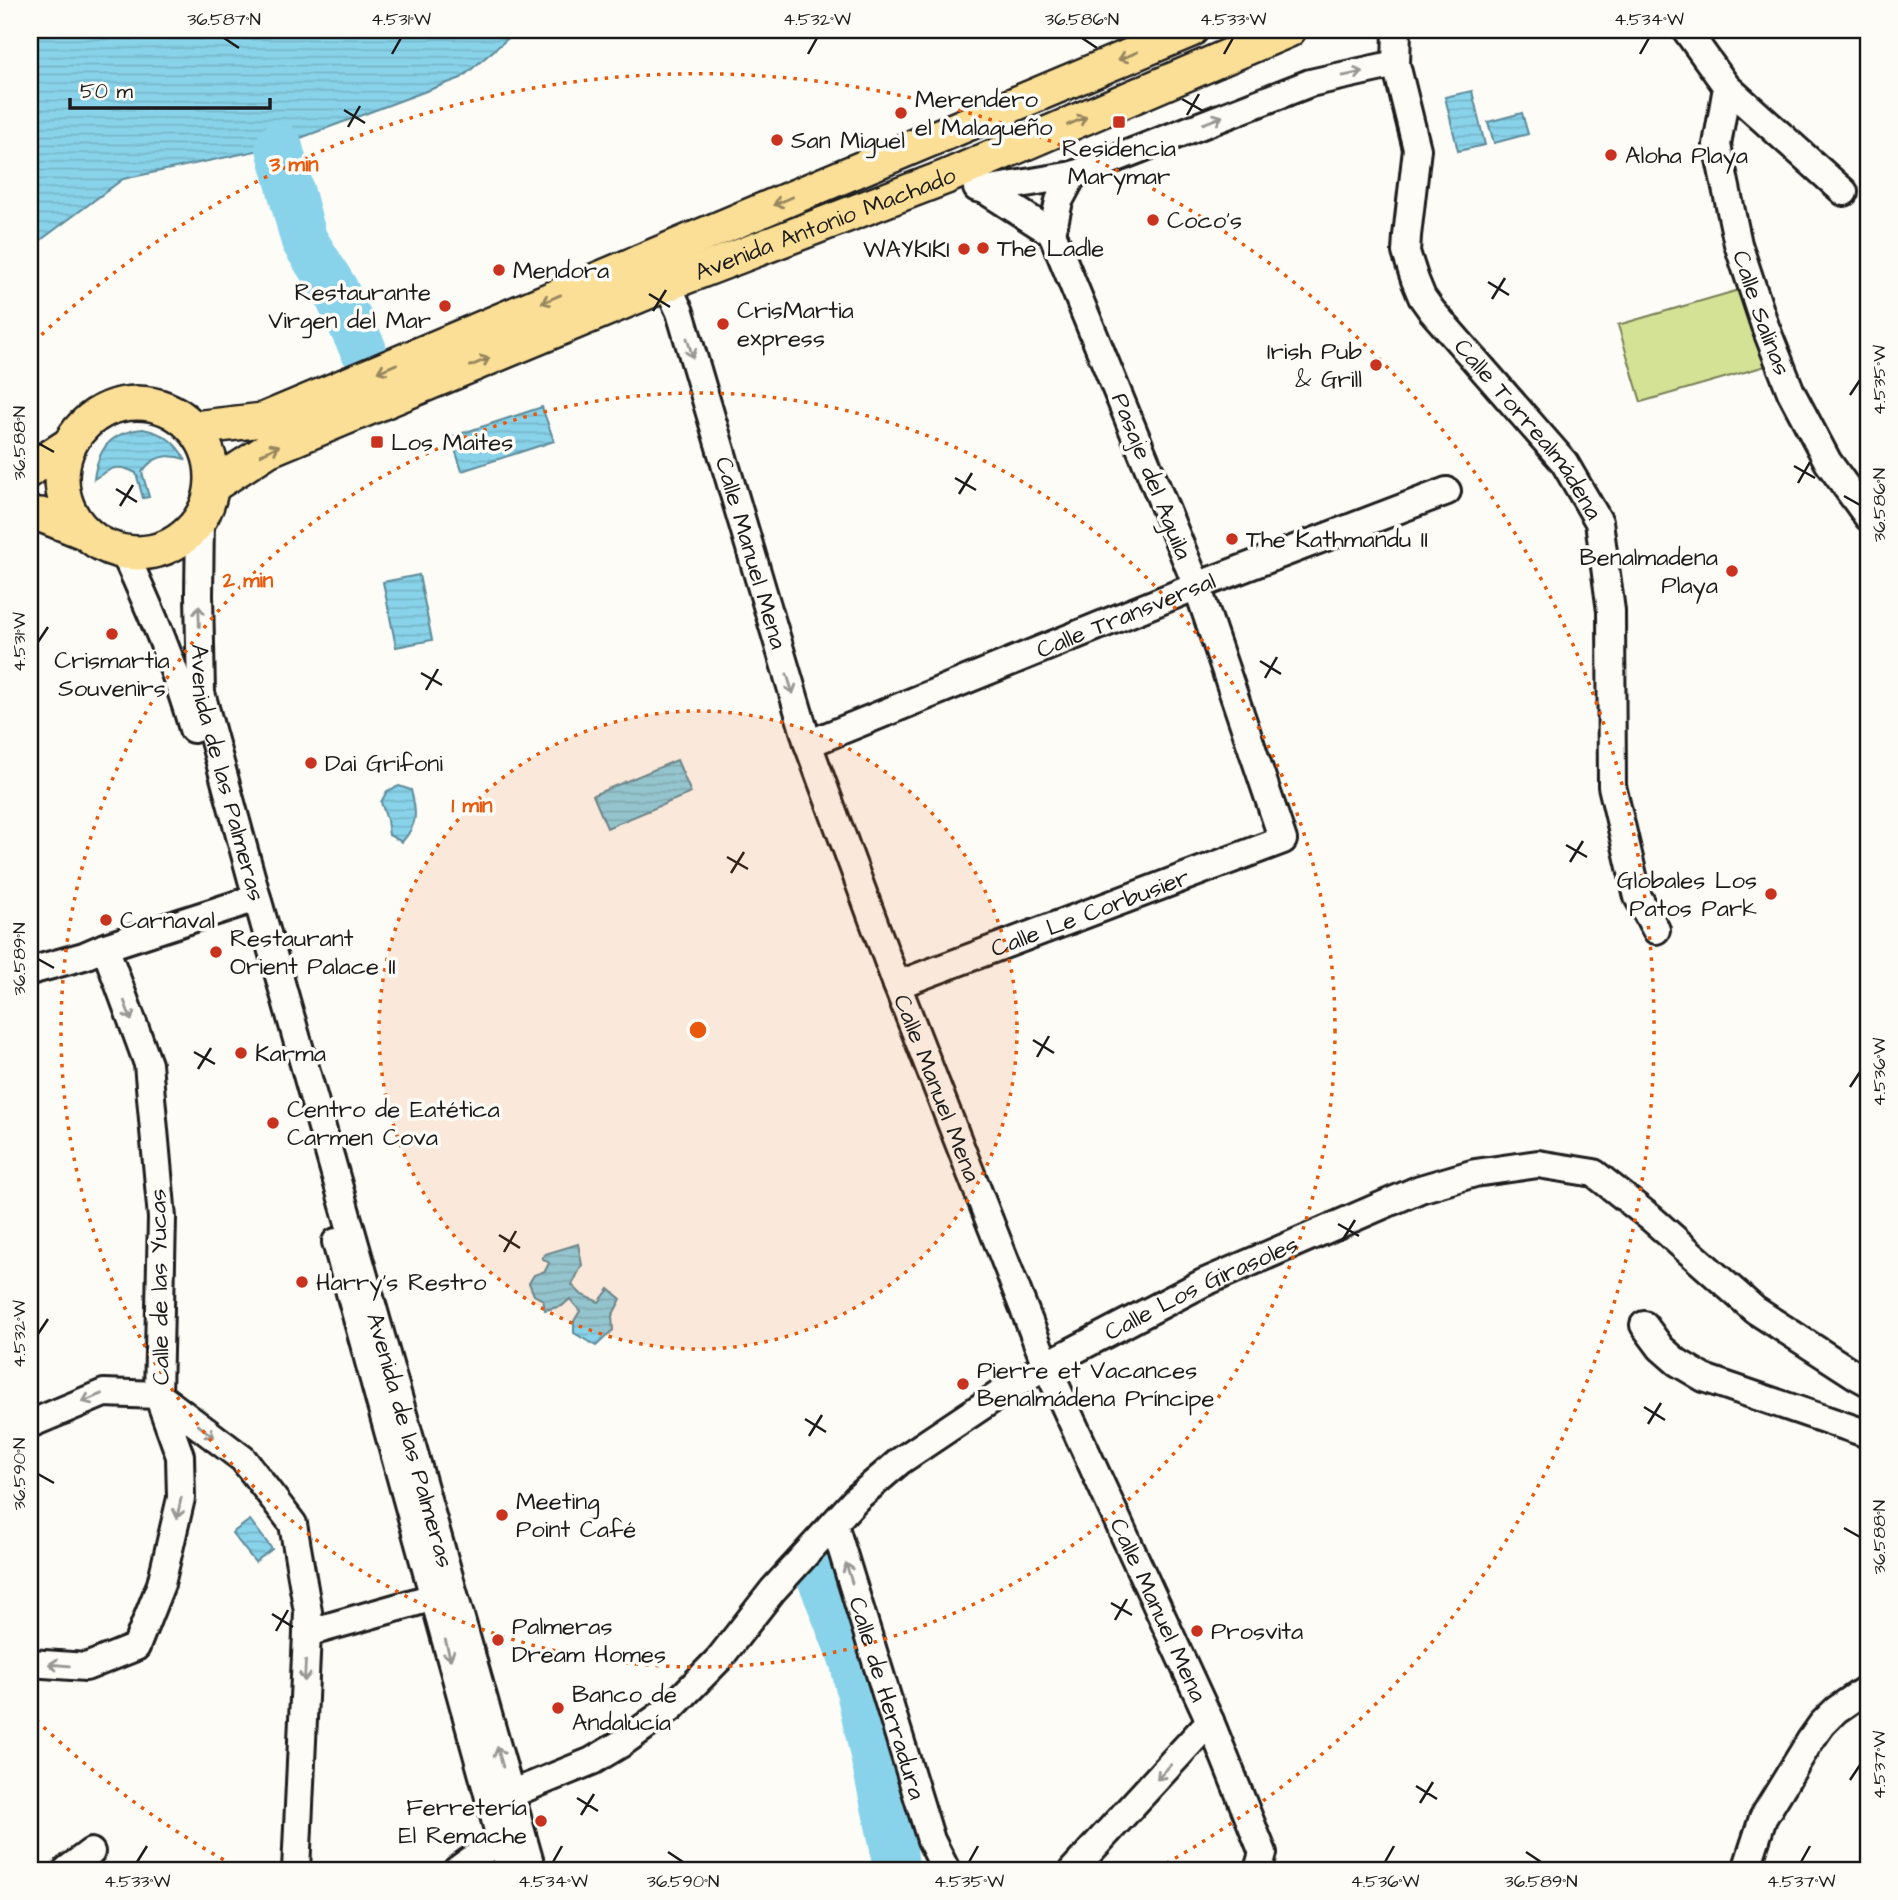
<svg xmlns="http://www.w3.org/2000/svg" width="1898" height="1900" font-family="'Architects Daughter',sans-serif">
  <style>
    .garden { fill: #d4e295; stroke: #787f58; stroke-width: 2 }
    .water { fill: url(#water-rules); stroke: #5d8a98; stroke-width: 2 }
    .lines { fill: none; stroke-linecap: round; stroke-linejoin: round }
    .river { stroke: #89d3ea; stroke-width: 47 }
    .minor-casing { stroke: #1c1c1c; stroke-width: 32 }
    .major-casing { stroke: #1c1c1c; stroke-width: 38 }
    .minor { stroke: #fdfcf7; stroke-width: 26 }
    .major { stroke: #fbdf96; stroke-width: 33 }
    .oneway { stroke: #97875f }
    .oneway2 { stroke: #989794 }
    .ticks { fill: none; stroke: #1c1c1c; stroke-width: 2.5 }
    .ring { fill: none; stroke: #e8590c; stroke-width: 3.5; stroke-dasharray: 3.5 7 }
    .poi-dot { fill: #c8321e; stroke: #fdfcf7; stroke-width: 2.5 }
    .labels { text-anchor: middle; stroke-width: 7; stroke-linejoin: round; paint-order: stroke }
    .poi-label { font-size: 24px; fill: #1c1c1c; stroke: #fdfcf7; text-anchor: start }
    .street-label { font-size: 24px; fill: #1c1c1c; stroke: #fdfcf7 }
    .centre { fill: #e8590c; stroke: #fdfcf7; stroke-width: 3.5 }
    .ring-label { font-size: 21px; text-anchor: middle; font-weight: bold; fill: #e8590c; stroke: #fdfcf7; stroke-width: 7; stroke-linejoin: round; paint-order: stroke }
    .neatline { fill: none; stroke: #1c1c1c; stroke-width: 2.5 }
    .ticks-label { font-size: 18px; text-anchor: middle; fill: #1c1c1c }
  </style>
  <defs>
    <pattern id="water-rules" width="6" height="5" patternUnits="userSpaceOnUse" patternTransform="scale(1.75)"><rect width="6" height="5" fill="#89d3ea"/><path d="M0 2.5h6" fill="none" stroke="#76b5c8"/></pattern>
  </defs>
  <rect width="100%" height="100%" fill="#fdfcf7"/>
  <filter id="ink" filterUnits="userSpaceOnUse"><feTurbulence type="fractalNoise" baseFrequency=".0143" numOctaves="2"/><feDisplacementMap in="SourceGraphic" scale="14" xChannelSelector="R" yChannelSelector="G"/><feConvolveMatrix kernelMatrix="1 2 1 2 8 2 1 2 1" color-interpolation-filters="sRGB"/></filter>
  <g filter="url(#ink)">
    <polygon class="garden" points="1746,288 1769,365 1641,402 1618,325"/>
    <g class="water">
      <polygon points="30,30 518,30 461,78 279,146 123,179 30,248"/>
      <polygon points="1472,91 1485,145 1458,151 1445,97"/>
      <polygon points="1522,113 1528,134 1494,143 1488,122"/>
      <polygon points="542,407 554,441 462,471 451,437"/>
      <path d="M 143,429 C 163,433 175,441 185,459 C 167,453 153,456 142,472 L 149,497 L 143,498 L 136,473 C 117,463 112,468 94,479 C 98,448 111,432 143,429 Z"/>
      <polygon points="419,575 432,640 396,647 383,582"/>
      <polygon points="677,760 691,793 607,828 593,795"/>
      <path d="M 399,786 L 411,790 C 417,813 418,824 402,842 L 389,835 L 387,820 L 381,802 L 387,791 Z"/>
      <polygon points="578,1244 582,1265 572,1285 582,1295 599,1302 609,1289 621,1299 612,1316 613,1330 596,1346 574,1333 574,1321 580,1311 570,1299 562,1306 545,1310 543,1300 534,1295 529,1283 534,1275 545,1271 549,1263 542,1258 545,1254"/>
      <polygon points="250,1520 272,1549 255,1562 232,1533"/>
    </g>
    <g class="lines">
      <g class="river">
        <polyline points="279,146 304,240 335,290 363,349"/>
        <polyline points="817,1569 853,1661 893,1845 896,1870"/>
      </g>
      <defs>
        <g id="minor">
          <path id="s1" d="M 1397,30 L 1396,64 L 1417,149 L 1407,236 L 1406,252 L 1415,280 L 1422,297 L 1432,311 L 1564,462 L 1599,522 L 1611,611 L 1612,786 L 1638,897 L 1656,930"/>
          <path id="s2" d="M 1686,30 L 1727,87 L 1717,145 L 1738,244 L 1765,326 L 1791,392 L 1828,462 L 1868,517"/>
          <polyline points="1727,87 1844,192"/>
          <polyline points="977,188 985,190 1052,233 1059,201 1073,175"/>
          <polyline points="985,190 1073,175 1310,83 1396,64"/>
          <path id="s3" d="M 667,284 L 680,312 L 808,744 L 897,985 L 1046,1365 L 1210,1721 L 1263,1853 L 1258,1870"/>
          <path id="s4" d="M 200,519 L 199,595 L 201,693 L 257,898 L 532,1870"/>
          <path d="M 124,552 C 150,609 176,668 193,729"/>
          <path id="s5" d="M 808,744 L 1197,586 L 1447,491"/>
          <polyline points="105,947 148,1064 162,1218 158,1395 243,1459 293,1524 308,1612 296,1870"/>
          <polyline points="30,971 84,956 105,947 257,898"/>
          <path id="s6" d="M 897,985 L 1283,840 L 1197,586 L 1052,233"/>
          <polyline points="336,1242 509,1870"/>
          <polyline points="1644,1325 1661,1348 1677,1362 1704,1378 1868,1434"/>
          <polyline points="30,1424 104,1393 158,1395 180,1456 181,1498 161,1584 136,1647 86,1667 30,1663"/>
          <path id="s7" d="M 834,1524 L 931,1840 L 946,1870"/>
          <polyline points="307,1633 434,1597"/>
          <path id="s8" d="M 489,1800 L 511,1794 L 592,1761 L 622,1743 L 672,1707 L 719,1659 L 773,1590 L 857,1498 L 900,1461 L 1000,1394 L 1046,1365 L 1203,1283 L 1420,1189 L 1475,1173 L 1538,1164 L 1594,1173 L 1652,1219 L 1755,1310 L 1857,1376 L 1868,1382"/>
          <polyline points="67,1870 91,1852"/>
          <polyline points="457,1870 500,1839"/>
          <polyline points="1073,1870 1210,1721"/>
          <polyline points="1746,1870 1763,1818 1810,1741 1822,1724 1836,1710 1868,1688"/>
        </g>
        <g id="major">
          <circle cx="137" cy="478" r="75"/>
          <polyline points="194,428 263,420 1191,30"/>
          <polyline points="30,470 70,444"/>
          <path id="s9" d="M 212,486 L 268,450 L 667,284 L 946,177 L 1289,30"/>
          <polyline points="30,516 41,515 86,533"/>
        </g>
      </defs>
      <use href="#minor" class="minor-casing"/>
      <use href="#major" class="major-casing"/>
      <use href="#minor" class="minor"/>
      <use href="#major" class="major"/>
    </g>
    <defs><path id="oneway-shaft" d="M-6 0H5M1.5-3L5.5 0L1.5 3" fill="none" stroke-width="1.6" stroke-linecap="round" stroke-linejoin="round" transform="scale(1.75)"/></defs>
    <g class="oneway">
      <use href="#oneway-shaft" transform="translate(1128 56) rotate(157)"/>
      <use href="#oneway-shaft" transform="translate(1077 121) rotate(-23)"/>
      <use href="#oneway-shaft" transform="translate(783 201) rotate(157)"/>
      <use href="#oneway-shaft" transform="translate(551 299) rotate(157)"/>
      <use href="#oneway-shaft" transform="translate(480 362) rotate(-23)"/>
      <use href="#oneway-shaft" transform="translate(387 368) rotate(157)"/>
      <use href="#oneway-shaft" transform="translate(270 450) rotate(-27)"/>
    </g>
    <g class="oneway2">
      <use href="#oneway-shaft" transform="translate(1353 74) rotate(-12)"/>
      <use href="#oneway-shaft" transform="translate(1213 120) rotate(-21)"/>
      <use href="#oneway-shaft" transform="translate(690 348) rotate(73)"/>
      <use href="#oneway-shaft" transform="translate(199 616) rotate(-92)"/>
      <use href="#oneway-shaft" transform="translate(790 684) rotate(73)"/>
      <use href="#oneway-shaft" transform="translate(128 1011) rotate(70)"/>
      <use href="#oneway-shaft" transform="translate(92 1398) rotate(157)"/>
      <use href="#oneway-shaft" transform="translate(206 1431) rotate(37)"/>
      <use href="#oneway-shaft" transform="translate(179 1508) rotate(102)"/>
      <use href="#oneway-shaft" transform="translate(849 1573) rotate(-107)"/>
      <use href="#oneway-shaft" transform="translate(448 1650) rotate(75)"/>
      <use href="#oneway-shaft" transform="translate(59 1665) rotate(-175)"/>
      <use href="#oneway-shaft" transform="translate(305 1671) rotate(93)"/>
      <use href="#oneway-shaft" transform="translate(500 1757) rotate(-106)"/>
      <use href="#oneway-shaft" transform="translate(1164 1772) rotate(133)"/>
    </g>
  </g>
  <path class="ticks" d="M 224,38 L 239,48M 1082,38 L 1097,48M 392,54 L 401,38M 808,54 L 817,38M 1224,54 L 1233,38M 1640,54 L 1649,38M 1182,99 L 1203,111M 344,110 L 365,123M 1187,115 L 1199,94M 348,127 L 360,106M 1488,282 L 1509,295M 649,294 L 670,307M 1492,299 L 1505,278M 653,311 L 666,290M 1850,395 L 1860,380M 38,443 L 54,452M 1794,466 L 1815,478M 955,478 L 976,490M 1798,483 L 1810,462M 116,489 L 137,502M 959,494 L 972,473M 1844,496 L 1860,505M 120,506 L 133,485M 38,642 L 48,627M 1260,661 L 1281,674M 421,673 L 442,685M 1265,678 L 1277,657M 426,690 L 438,669M 1566,845 L 1587,857M 727,857 L 748,869M 1570,862 L 1583,841M 731,873 L 744,852M 38,959 L 54,968M 1033,1040 L 1054,1053M 194,1052 L 215,1064M 1037,1057 L 1049,1036M 198,1069 L 211,1048M 1850,1087 L 1860,1072M 1338,1224 L 1359,1236M 499,1235 L 520,1248M 1342,1241 L 1355,1220M 504,1252 L 516,1231M 38,1334 L 48,1319M 1644,1407 L 1665,1420M 805,1419 L 826,1432M 1648,1424 L 1661,1403M 809,1436 L 822,1415M 38,1474 L 54,1483M 1844,1528 L 1860,1537M 1111,1603 L 1132,1615M 272,1614 L 293,1627M 1115,1620 L 1127,1599M 276,1631 L 288,1610M 1850,1780 L 1860,1765M 1416,1786 L 1437,1799M 577,1798 L 598,1811M 1420,1803 L 1433,1782M 581,1815 L 594,1794M 668,1852 L 683,1862M 1526,1852 L 1541,1862M 137,1862 L 147,1846M 553,1862 L 562,1846M 969,1862 L 978,1846M 1385,1862 L 1394,1846M 1801,1862 L 1810,1846"/>
  <circle cx="698" cy="1030" r="319" fill="#e8590c" fill-opacity=".12"/>
  <g class="ring">
    <circle cx="698" cy="1030" r="319"/>
    <circle cx="698" cy="1030" r="637"/>
    <path d="M242 1870A956 956 0 0 1 34 1718M34 342A956 956 0 1 1 1154 1870"/>
  </g>
  <g class="poi-dot">
    <circle cx="901" cy="113" r="7"/>
    <rect x="1112" y="115" width="14" height="14" rx="3.5"/>
    <circle cx="777" cy="140" r="7"/>
    <circle cx="1611" cy="155" r="7"/>
    <circle cx="1153" cy="220" r="7"/>
    <circle cx="983" cy="248" r="7"/>
    <circle cx="964" cy="249" r="7"/>
    <circle cx="499" cy="270" r="7"/>
    <circle cx="445" cy="306" r="7"/>
    <circle cx="723" cy="324" r="7"/>
    <circle cx="1376" cy="365" r="7"/>
    <rect x="370" y="435" width="14" height="14" rx="3.5"/>
    <circle cx="1232" cy="539" r="7"/>
    <circle cx="1732" cy="571" r="7"/>
    <circle cx="112" cy="634" r="7"/>
    <circle cx="311" cy="763" r="7"/>
    <circle cx="1771" cy="894" r="7"/>
    <circle cx="106" cy="920" r="7"/>
    <circle cx="216" cy="952" r="7"/>
    <circle cx="241" cy="1053" r="7"/>
    <circle cx="273" cy="1123" r="7"/>
    <circle cx="302" cy="1282" r="7"/>
    <circle cx="963" cy="1384" r="7"/>
    <circle cx="502" cy="1515" r="7"/>
    <circle cx="1197" cy="1631" r="7"/>
    <circle cx="498" cy="1640" r="7"/>
    <circle cx="558" cy="1708" r="7"/>
    <circle cx="541" cy="1821" r="7"/>
  </g>
  <g class="labels">
    <g class="poi-label">
      <text x="915" y="107">Merendero<tspan x="915" dy="28">el Malagueño</tspan></text>
      <text x="791" y="148">San Miguel</text>
      <text x="1119" y="156" text-anchor="middle">Residencia<tspan x="1119" dy="28">Marymar</tspan></text>
      <text x="1625" y="163">Aloha Playa</text>
      <text x="1167" y="228">Coco's</text>
      <text x="997" y="256">The Ladle</text>
      <text x="950" y="257" text-anchor="end">WAYKIKI</text>
      <text x="513" y="278">Mendora</text>
      <text x="431" y="300" text-anchor="end">Restaurante<tspan x="431" dy="28">Virgen del Mar</tspan></text>
      <text x="737" y="318">CrisMartia<tspan x="737" dy="28">express</tspan></text>
      <text x="1362" y="359" text-anchor="end">Irish Pub<tspan x="1362" dy="28">&amp; Grill</tspan></text>
      <text x="391" y="450">Los Maites</text>
      <text x="1246" y="547">The Kathmandu II</text>
      <text x="1718" y="565" text-anchor="end">Benalmadena<tspan x="1718" dy="28">Playa</tspan></text>
      <text x="112" y="668" text-anchor="middle">Crismartia<tspan x="112" dy="28">Souvenirs</tspan></text>
      <text x="325" y="771">Dai Grifoni</text>
      <text x="1757" y="888" text-anchor="end">Globales Los<tspan x="1757" dy="28">Patos Park</tspan></text>
      <text x="120" y="928">Carnaval</text>
      <text x="230" y="946">Restaurant<tspan x="230" dy="28">Orient Palace II</tspan></text>
      <text x="255" y="1061">Karma</text>
      <text x="287" y="1117">Centro de Eatética<tspan x="287" dy="28">Carmen Cova</tspan></text>
      <text x="316" y="1290">Harry's Restro</text>
      <text x="977" y="1378">Pierre et Vacances<tspan x="977" dy="28">Benalmádena Príncipe</tspan></text>
      <text x="516" y="1509">Meeting<tspan x="516" dy="28">Point Café</tspan></text>
      <text x="512" y="1634">Palmeras<tspan x="512" dy="28">Dream Homes</tspan></text>
      <text x="1211" y="1639">Prosvita</text>
      <text x="572" y="1702">Banco de<tspan x="572" dy="28">Andalucía</tspan></text>
      <text x="527" y="1815" text-anchor="end">Ferretería<tspan x="527" dy="28">El Remache</tspan></text>
    </g>
    <g class="street-label">
      <text dy="8" stroke="none"><textPath href="#s9" startOffset="668">Avenida Antonio Machado</textPath></text>
      <text dy="8" stroke="none"><textPath href="#s2" startOffset="303">Calle Salinas</textPath></text>
      <text dy="8" stroke="none"><textPath href="#s1" startOffset="443">Calle Torrealmádena</textPath></text>
      <text transform="translate(1152 476) rotate(68)" y="8">Pasaje del Aguila</text>
      <text dy="8" stroke="none"><textPath href="#s3" startOffset="282">Calle Manuel Mena</textPath></text>
      <text dy="8" stroke="none"><textPath href="#s5" startOffset="343">Calle Transversal</textPath></text>
      <text dy="8" stroke="none"><textPath href="#s4" startOffset="257">Avenida de las Palmeras</textPath></text>
      <text dy="8" stroke="none"><textPath href="#s6" startOffset="206">Calle Le Corbusier</textPath></text>
      <text dy="8" stroke="none"><textPath href="#s3" startOffset="849">Calle Manuel Mena</textPath></text>
      <text transform="translate(159 1287) rotate(-91)" y="8">Calle de las Yucas</text>
      <text dy="8" stroke="none"><textPath href="#s8" startOffset="891">Calle Los Girasoles</textPath></text>
      <text dy="8" stroke="none"><textPath href="#s4" startOffset="950">Avenida de las Palmeras</textPath></text>
      <text dy="8" stroke="none"><textPath href="#s3" startOffset="1416">Calle Manuel Mena</textPath></text>
      <text dy="8" stroke="none"><textPath href="#s7" startOffset="182">Calle de Herradura</textPath></text>
    </g>
  </g>
  <circle cx="698" cy="1030" r="10" class="centre"/>
  <g class="ring-label">
    <text x="294" y="171">3 min</text>
    <text x="248" y="587">2 min</text>
    <text x="472" y="812">1 min</text>
  </g>
  <rect width="1898" height="1900" fill="none" stroke="#fdfcf7" stroke-width="77"/>
  <path d="M70 98v10h200v-10" fill="none" stroke="#1c1c1c" stroke-width="3.5"/>
  <text x="80" y="98" font-size="21" fill="#1c1c1c" stroke="#fdfcf7" stroke-width="5" paint-order="stroke">50 m</text>
  <rect x="38" y="38" width="1822" height="1824" class="neatline"/>
  <g class="ticks-label">
    <text x="224" y="25">36.587°N</text>
    <text x="401" y="25">4.531°W</text>
    <text x="817" y="25">4.532°W</text>
    <text x="1082" y="25">36.586°N</text>
    <text x="1233" y="25">4.533°W</text>
    <text x="1649" y="25">4.534°W</text>
    <text transform="translate(1879 380) rotate(-90)" y="6">4.535°W</text>
    <text transform="translate(19 443) rotate(-90)" y="6">36.588°N</text>
    <text transform="translate(1879 505) rotate(-90)" y="6">36.586°N</text>
    <text transform="translate(19 642) rotate(-90)" y="6">4.531°W</text>
    <text transform="translate(19 959) rotate(-90)" y="6">36.589°N</text>
    <text transform="translate(1879 1072) rotate(-90)" y="6">4.536°W</text>
    <text transform="translate(19 1334) rotate(-90)" y="6">4.532°W</text>
    <text transform="translate(19 1474) rotate(-90)" y="6">36.590°N</text>
    <text transform="translate(1879 1537) rotate(-90)" y="6">36.588°N</text>
    <text transform="translate(1879 1765) rotate(-90)" y="6">4.537°W</text>
    <text x="137" y="1887">4.533°W</text>
    <text x="553" y="1887">4.534°W</text>
    <text x="683" y="1887">36.590°N</text>
    <text x="969" y="1887">4.535°W</text>
    <text x="1385" y="1887">4.536°W</text>
    <text x="1541" y="1887">36.589°N</text>
    <text x="1801" y="1887">4.537°W</text>
  </g>
</svg>
